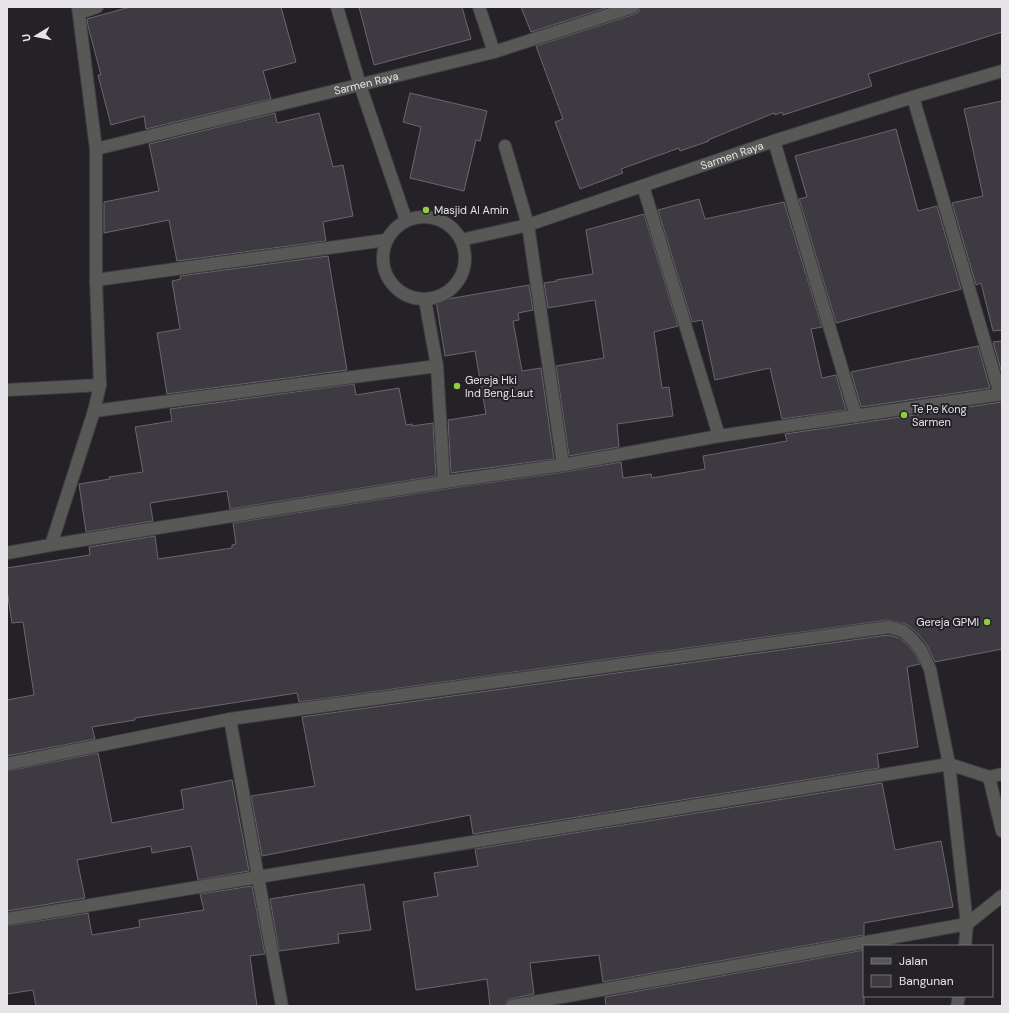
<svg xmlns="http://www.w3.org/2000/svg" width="1009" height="1013" font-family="'DM Sans',sans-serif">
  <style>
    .building { fill: #3e3a41; stroke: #69666d }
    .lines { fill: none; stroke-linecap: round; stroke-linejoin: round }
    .minor-casing { stroke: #403d42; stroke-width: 14 }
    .minor { stroke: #585956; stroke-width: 12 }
    .poi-dot { fill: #90cd41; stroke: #252227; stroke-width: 1.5 }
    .labels { text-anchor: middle; stroke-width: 4; stroke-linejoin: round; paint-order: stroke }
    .street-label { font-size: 11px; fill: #e6e4e8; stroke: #252227 }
    .poi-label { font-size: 11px; fill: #e6e4e8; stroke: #252227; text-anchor: start }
  </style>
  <rect width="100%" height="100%" fill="#252227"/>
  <g class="building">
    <polygon points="130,7 281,7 296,62 263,71 271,99 146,129 144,116 111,125 98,75 101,75 88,26 87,19"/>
    <polygon points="359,7 462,7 471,39 374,65"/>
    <polygon points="521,7 609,7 531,32"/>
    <polygon points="640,7 1002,7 1002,32 868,74 872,86 783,115 782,112 775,115 774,113 708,140 709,141 680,151 679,148 621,169 623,173 580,189 555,122 563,119 536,46 635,14 639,12"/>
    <polygon points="410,93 487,111 480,141 476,140 464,191 410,178 421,127 403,122"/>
    <polygon points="1002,101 1002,330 993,331 981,283 976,285 952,203 983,196 964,109"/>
    <polygon points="275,113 277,123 319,113 333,167 343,165 353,216 323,222 326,241 177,261 169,220 104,233 104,202 159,191 149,144"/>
    <polygon points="896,129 918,211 937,206 961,289 836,323 799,199 807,197 795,156"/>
    <polygon points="699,199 705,219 784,202 822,327 811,329 822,378 836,375 846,410 782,419 770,368 715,380 702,320 692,322 658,210"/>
    <polygon points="644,214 678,326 654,332 662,388 669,387 673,416 617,424 619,447 569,456 556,366 604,358 595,300 548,308 544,283 557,281 556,280 593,274 586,230"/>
    <polygon points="328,256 347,370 167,394 157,333 180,329 172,281 181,279 180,276"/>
    <polygon points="529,285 533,310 518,313 519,320 513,321 522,371 541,368 554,459 451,473 448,420 486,414 475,351 445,356 436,301"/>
    <polygon points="1002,341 1002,374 993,342"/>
    <polygon points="978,346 990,388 861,407 851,372"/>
    <polygon points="354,384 356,395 399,388 406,425 412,424 412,426 433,423 436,476 230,509 227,491 150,503 153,521 86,532 79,484 110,479 109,477 143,472 135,427 172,421 170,409"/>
    <polygon points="1002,402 1002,649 935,662 927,645 919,635 908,625 905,624 888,620 299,702 297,693 135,718 135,720 92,727 95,739 7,756 7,700 34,695 23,622 12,623 7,590 7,568 90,555 89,547 155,536 158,559 232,548 232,545 236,544 233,523 445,489 564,472 621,462 623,478 651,474 652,478 705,469 703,456 787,441 785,434"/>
    <polygon points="888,635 899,638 908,645 915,654 920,664 907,667 918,747 877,754 879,768 473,834 470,815 262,856 251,796 315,786 302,717"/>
    <polygon points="98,753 112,823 184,809 181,790 232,780 249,871 198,880 191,846 152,853 151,846 77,860 85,898 7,911 7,771"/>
    <polygon points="882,783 895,850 941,841 953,907 864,923 864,935 603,982 599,955 530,963 534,994 510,999 507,1001 505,1006 490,1006 487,979 416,990 403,902 438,896 434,873 478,866 475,849"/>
    <polygon points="364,884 371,930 338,934 339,943 279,951 270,899"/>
    <polygon points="252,886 265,954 250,956 257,1006 36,1006 33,990 7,994 7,926 88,913 92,935 140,927 139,920 204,910 200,894"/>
    <polygon points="864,950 864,1006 606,1006 605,997"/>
  </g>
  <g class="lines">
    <defs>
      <g id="minor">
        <polyline points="337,7 360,85 406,220"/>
        <polyline points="479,7 494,52"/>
        <polyline points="79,13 97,7"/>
        <polyline points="913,97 1000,394"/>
        <polyline points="774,141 856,416"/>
        <polyline points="505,146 528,225 563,465"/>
        <path id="s1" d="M 96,149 L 494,52 L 633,7"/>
        <polyline points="643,186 719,436"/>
        <circle cx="424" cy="258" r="41"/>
        <path id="s2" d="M 461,240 L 528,225 L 774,141 L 913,97 L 1002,71"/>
        <polyline points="96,280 386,240"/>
        <polyline points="425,300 437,366 444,482"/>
        <polyline points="7,390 100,385"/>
        <polyline points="94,411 437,366"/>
        <polyline points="51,545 94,411 100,385 96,280 96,149 78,7"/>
        <polyline points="7,553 51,545 444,482 563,465 719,436 1002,394"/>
        <polyline points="230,719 258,877 282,1006"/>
        <polyline points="7,764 230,719 889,627 903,631 913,640 921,650 930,669 949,764 967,924 965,946"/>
        <polyline points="989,777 1002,831"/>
        <polyline points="7,919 258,877 949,764 989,777 1002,774"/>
        <polyline points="512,1006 967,924 1002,896"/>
        <polyline points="957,1006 959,996"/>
      </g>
    </defs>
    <use href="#minor" class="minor-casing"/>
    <use href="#minor" class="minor"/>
  </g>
  <g class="poi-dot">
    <circle cx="426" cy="210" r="4"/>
    <circle cx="457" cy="386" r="4"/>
    <circle cx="904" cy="415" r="4"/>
    <circle cx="987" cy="622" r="4"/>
  </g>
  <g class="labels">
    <g class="street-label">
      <text dy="4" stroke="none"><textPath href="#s1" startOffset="278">Sarmen Raya</textPath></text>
      <text dy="4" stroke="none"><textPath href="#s2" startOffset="284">Sarmen Raya</textPath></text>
    </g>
    <g class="poi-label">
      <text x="434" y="214">Masjid Al Amin</text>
      <text x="465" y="384">Gereja Hki<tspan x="465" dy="13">Ind Beng.Laut</tspan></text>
      <text x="912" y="413">Te Pe Kong<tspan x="912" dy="13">Sarmen</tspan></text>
      <text x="979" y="626" text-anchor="end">Gereja GPMI</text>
    </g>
  </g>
  <rect width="1009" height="1013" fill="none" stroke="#e6e4e8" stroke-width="16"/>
  <rect x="863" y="945" width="130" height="52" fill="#252227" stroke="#727074"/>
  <rect x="871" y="958" width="20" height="6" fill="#585956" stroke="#727074"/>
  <text x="899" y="965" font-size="12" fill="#e6e4e8">Jalan</text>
  <rect x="871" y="975" width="20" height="12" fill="#3e3a41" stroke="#727074"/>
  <text x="899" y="985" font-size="12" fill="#e6e4e8">Bangunan</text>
  <g transform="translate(36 36) rotate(260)" stroke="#252227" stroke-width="3" paint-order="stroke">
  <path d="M0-3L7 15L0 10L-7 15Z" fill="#e6e4e8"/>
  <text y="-6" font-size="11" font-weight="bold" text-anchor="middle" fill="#e6e4e8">U</text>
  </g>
</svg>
